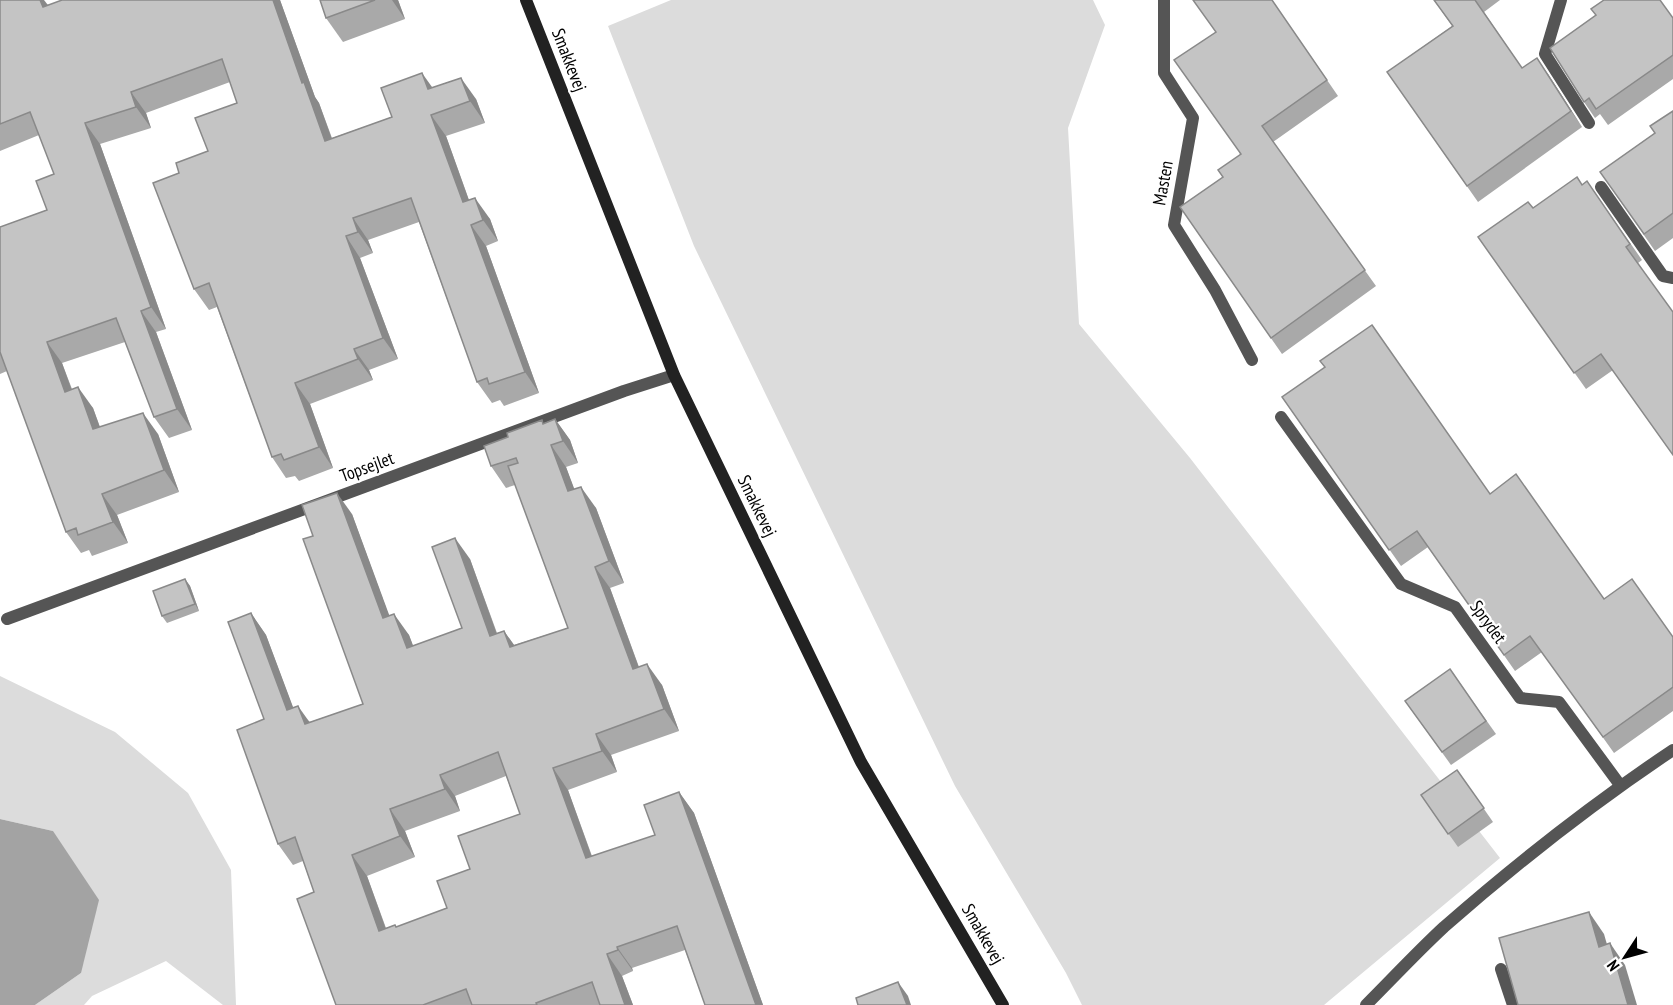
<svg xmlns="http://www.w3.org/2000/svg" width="1673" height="1005" font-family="'PT Sans Narrow',sans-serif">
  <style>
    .green { fill: #dcdcdc }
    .water { fill: #a3a3a3 }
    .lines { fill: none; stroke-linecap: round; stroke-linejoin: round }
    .street { stroke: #555; stroke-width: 12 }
    .secondary { stroke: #222; stroke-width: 12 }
    .wall { fill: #a9a9a9; fill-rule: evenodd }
    .shaded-wall { fill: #898989 }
    .building { fill: #c4c4c4; stroke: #898989; stroke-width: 1.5; fill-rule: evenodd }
    .labels { text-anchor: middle; stroke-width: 4.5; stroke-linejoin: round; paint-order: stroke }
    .street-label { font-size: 18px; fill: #000; stroke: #fff }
  </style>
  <rect width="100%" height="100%" fill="#fff"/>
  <g class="green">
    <polygon points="671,0 1093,0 1105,25 1068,128 1079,324 1190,458 1500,858 1324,1005 1082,1005 1066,973 955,786 694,246 608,26"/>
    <polygon points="0,676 115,732 188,793 231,870 236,1005 223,1005 166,961 92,996 84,1005 35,1005 81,973 53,831 0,819"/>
  </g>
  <polygon class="water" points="0,819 53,831 99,900 81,973 35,1005 0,1005"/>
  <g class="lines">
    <g class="street">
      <polyline points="1164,0 1164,73 1193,118 1174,225 1215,290 1252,360"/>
      <polyline points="1561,0 1545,54 1589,123"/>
      <polyline points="1601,187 1663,276 1673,278"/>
      <polyline points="1281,417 1401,584 1455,607 1520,698 1559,702 1620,785"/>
      <polyline points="7,619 624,391 674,375"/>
      <polyline points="1501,969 1513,1005"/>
      <path d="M 1366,1005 C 1392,979 1417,952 1444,927 C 1517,863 1592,804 1673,750"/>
    </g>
    <polyline class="secondary" points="526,0 674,375 861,762 1003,1005"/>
  </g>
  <g class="wall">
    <polygon points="0,0 48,5 280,0 315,97 319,103 332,138 392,117 432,88 476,99 485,123 446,136 469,200 490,219 498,241 486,246 539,393 504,406 500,400 492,403 477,382 419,222 368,240 373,253 360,258 398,359 369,370 373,380 310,404 333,468 299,481 295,476 286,478 272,457 217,307 209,310 194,289 179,173 208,151 237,103 230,82 146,113 151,128 100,144 166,329 156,332 192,430 169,438 154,417 125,342 62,363 72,389 93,408 100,427 158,434 179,492 117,515 128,543 92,556 89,550 81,553 66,532 7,371 0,374 0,227 47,210 54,174 39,135 0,151"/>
    <polygon points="320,0 398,0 405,19 343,42 326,18"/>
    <polygon points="1272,0 1338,96 1273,142 1376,286 1282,354 1180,207 1223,177 1240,155 1216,32"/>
    <polygon points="1434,0 1500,0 1484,12 1522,68 1548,74 1582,127 1478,202 1387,72 1452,26"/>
    <polygon points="1596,15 1673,18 1673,79 1608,125 1600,114 1595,118 1584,102"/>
    <polygon points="1673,111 1673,238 1655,251 1600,172 1655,133"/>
    <polygon points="1587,181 1642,260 1638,263 1613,370 1586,389 1478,237 1533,208 1582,185"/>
    <polygon points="1282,397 1490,494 1604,599 1673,637 1673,711 1614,753 1542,652 1515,671 1428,547 1401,566"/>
    <path d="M 555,419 L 570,440 L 578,463 L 566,467 L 574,489 L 596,508 L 624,583 L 610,588 L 639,667 L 662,685 L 679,731 L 611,755 L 617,772 L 568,790 L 592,856 L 655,835 L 679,792 L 694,813 L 763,1005 L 705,1005 L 685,950 L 632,968 L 633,971 L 622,976 L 633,1005 L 336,1005 L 314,892 L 303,861 L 293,865 L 278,844 L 264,719 L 251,613 L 266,635 L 293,708 L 310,722 L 363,704 L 313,536 L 352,514 L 389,616 L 409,635 L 413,646 L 462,628 L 470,559 L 497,633 L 504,631 L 514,645 L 568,628 L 515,485 L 506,488 L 491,466 L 544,423 ZM 506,776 L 520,814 L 470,869 L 447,908 L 397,927 L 395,925 L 386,928 L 367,876 L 415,857 L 405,831 L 460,811 L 455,796 Z"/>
    <polygon points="185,579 190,586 199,611 167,623 162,616"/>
    <polygon points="1450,669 1496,734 1451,765 1405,701"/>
    <polygon points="1457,770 1493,822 1458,847 1421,795"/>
  </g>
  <g class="shaded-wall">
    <polygon points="40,0 44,0 51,9 43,7"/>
    <polygon points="273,0 280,0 315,97 319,103 340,162 325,141 302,83"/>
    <polygon points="392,0 398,0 405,19"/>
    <polygon points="1537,58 1548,74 1582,127 1571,111"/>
    <polygon points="422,73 437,94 428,89"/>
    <polygon points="461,78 476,99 485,123 470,101"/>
    <polygon points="131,92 146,113 151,128 136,107"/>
    <polygon points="431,115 446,136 477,223 463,202"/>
    <polygon points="85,123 100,144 166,329 151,307"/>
    <polygon points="475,198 490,219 498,241 483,220"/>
    <polygon points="353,218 368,240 373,253 358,232"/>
    <polygon points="471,225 486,246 539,393 525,372"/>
    <polygon points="346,236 360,258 398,359 383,338"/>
    <polygon points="141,311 156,332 192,430 177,409"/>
    <polygon points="47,342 62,363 80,413 65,392"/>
    <polygon points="354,349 369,370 373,380 358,359"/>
    <polygon points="295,383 310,404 333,468 319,447"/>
    <polygon points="78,387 93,408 108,450 93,429"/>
    <polygon points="143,413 158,434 179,492 164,470"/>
    <polygon points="555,419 570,440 578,463 563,441"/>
    <polygon points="551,445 566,467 583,512 568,491"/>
    <polygon points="581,487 596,508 624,583 609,561"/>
    <polygon points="337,493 352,514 398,639 383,618"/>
    <polygon points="102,494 117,515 128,543 113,522"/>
    <polygon points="455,538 470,559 505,657 490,636"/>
    <polygon points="595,567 610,588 647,690 633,669"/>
    <polygon points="185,579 190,586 199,611 195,604"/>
    <polygon points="251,613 266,635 302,731 287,710"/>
    <polygon points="394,614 409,635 422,669 407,648"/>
    <polygon points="504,631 519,652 510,647"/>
    <polygon points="647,664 662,685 679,731 664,709"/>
    <polygon points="298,706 313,727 305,724"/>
    <polygon points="596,734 611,755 617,772 602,751"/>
    <polygon points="553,768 568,790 600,880 586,858"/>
    <polygon points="440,775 455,796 460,811 445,789"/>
    <polygon points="679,792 694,813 763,1005 756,1005"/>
    <polygon points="390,809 405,831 415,857 400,836"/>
    <polygon points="352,855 367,876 394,952 379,931"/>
    <polygon points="1589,912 1604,934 1614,969 1599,947"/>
    <polygon points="1610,943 1625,965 1637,1005 1628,1005"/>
    <polygon points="617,947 632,968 633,971 618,950"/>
    <polygon points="607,954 622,976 633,1005 625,1005"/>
    <polygon points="898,982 908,996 911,1005 907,1005"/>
  </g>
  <g class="building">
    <polygon points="0,0 40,0 43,7 62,0 273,0 302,83 304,82 325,141 392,117 381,88 422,73 428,89 461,78 470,101 431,115 463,202 475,198 483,220 471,225 525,372 489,384 487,378 477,382 411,198 353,218 358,232 346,236 383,338 354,349 358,359 295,383 319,447 284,460 281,454 272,457 209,283 194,289 153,183 179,173 176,163 208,151 195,118 237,103 222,59 131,92 136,107 85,123 151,307 141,311 177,409 154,417 116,318 47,342 65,392 78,387 93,429 143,413 164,470 102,494 113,522 78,535 76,528 66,532 0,352 0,227 47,210 36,181 54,174 30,112 0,124"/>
    <polygon points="320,0 375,0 326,18"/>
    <polygon points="1193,0 1272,0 1327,80 1262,126 1365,270 1271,338 1180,207 1223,177 1218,170 1241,154 1174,60 1216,32"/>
    <polygon points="1434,0 1475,0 1522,68 1537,58 1571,111 1467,186 1387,72 1453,26"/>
    <polygon points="1604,0 1660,0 1673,18 1673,55 1596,109 1589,98 1584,102 1550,48 1596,15 1591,9"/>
    <polygon points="1673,111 1673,213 1644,234 1600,172 1655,133 1650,126"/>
    <polygon points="1577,177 1582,185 1587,181 1630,244 1626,247 1673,312 1673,455 1601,354 1574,373 1478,237 1528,202 1533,208"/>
    <polygon points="1372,325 1490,494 1516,474 1604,599 1632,579 1673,637 1673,687 1603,737 1530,636 1504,655 1417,531 1389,550 1282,397 1325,367 1320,361"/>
    <path d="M 555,419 L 563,441 L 551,445 L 568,491 L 581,487 L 609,561 L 595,567 L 633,669 L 647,664 L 664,709 L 596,734 L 602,751 L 553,768 L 586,858 L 655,835 L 644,805 L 679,792 L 756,1005 L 705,1005 L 677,926 L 617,947 L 618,950 L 607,954 L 625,1005 L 600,1005 L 592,982 L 536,1003 L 537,1005 L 472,1005 L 466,989 L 423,1005 L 336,1005 L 297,899 L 314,892 L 295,837 L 278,844 L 237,730 L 264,719 L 228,622 L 251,613 L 287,710 L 298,706 L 305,724 L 363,704 L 303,539 L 313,536 L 302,505 L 337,493 L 383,618 L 394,614 L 407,648 L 462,628 L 432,547 L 455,538 L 490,636 L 504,631 L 510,647 L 568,628 L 508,466 L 518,463 L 516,458 L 491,466 L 484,446 L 508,437 L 507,433 L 542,420 L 543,424 ZM 498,752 L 520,814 L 458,836 L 470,869 L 437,881 L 447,908 L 396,927 L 395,925 L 379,931 L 352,855 L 400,836 L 390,809 L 445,789 L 440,775 Z"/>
    <polygon points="185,579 195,604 162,616 153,591"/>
    <polygon points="1450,669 1486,721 1442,752 1405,701"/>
    <polygon points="1457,770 1484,808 1448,834 1421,795"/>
    <polygon points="1589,912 1599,947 1610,943 1628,1005 1518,1005 1499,938"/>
    <polygon points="898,982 907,1005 858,1005 856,998"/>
  </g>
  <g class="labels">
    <g class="street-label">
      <text transform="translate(569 60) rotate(69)" y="6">Smakkevej</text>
      <text transform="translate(1163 183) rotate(-80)" y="6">Masten</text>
      <text transform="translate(367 467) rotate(-20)" y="6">Topsejlet</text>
      <text transform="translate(757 506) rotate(64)" y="6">Smakkevej</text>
      <text transform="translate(1488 622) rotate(54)" y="6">Sprydet</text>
      <text transform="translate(983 934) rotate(60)" y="6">Smakkevej</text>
    </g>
  </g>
  <g transform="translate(1625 957) rotate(234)" stroke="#ffffff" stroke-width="4.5" paint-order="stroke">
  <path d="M0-4.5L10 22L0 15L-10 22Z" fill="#000000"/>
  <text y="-9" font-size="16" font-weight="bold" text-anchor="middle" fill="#000000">N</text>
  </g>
</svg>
